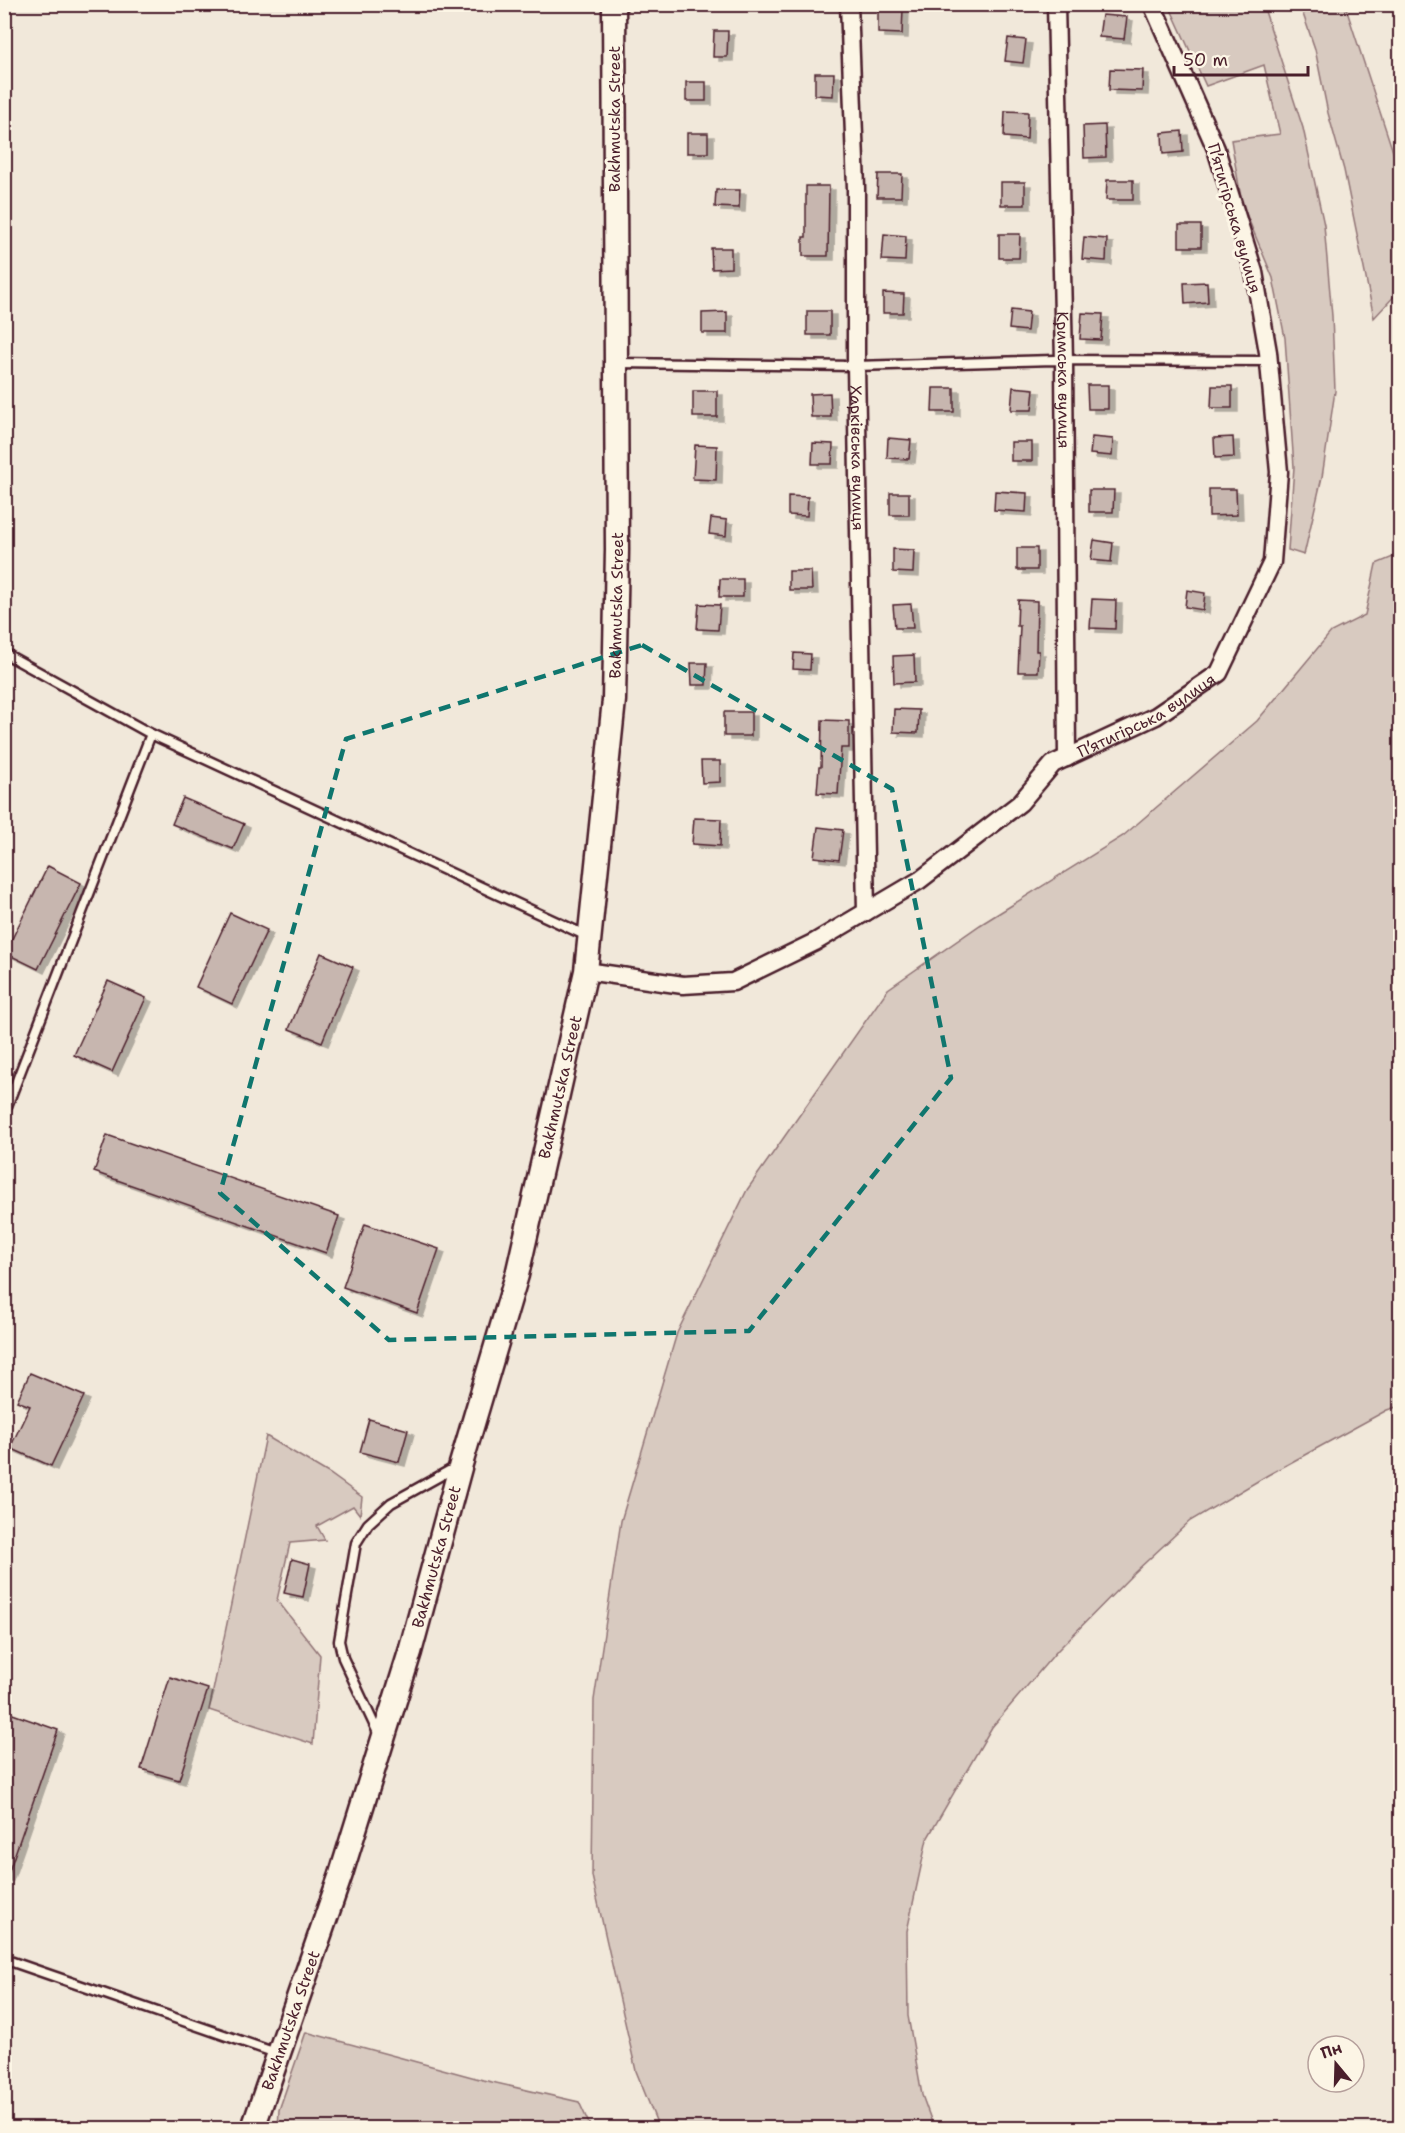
<svg xmlns="http://www.w3.org/2000/svg" width="1405" height="2133" font-family="'Shantell Sans',sans-serif">
  <style>
    .green { fill: #d8cac0; stroke: #917476; stroke-width: 1.5 }
    .building { fill: #c7b6af; stroke: #4a1f2b; stroke-width: 1.5; filter: url(#shadow) }
    .lines { fill: none; stroke-linecap: round; stroke-linejoin: round }
    .lane-casing { stroke: #4a1f2b; stroke-width: 13 }
    .street-casing { stroke: #4a1f2b; stroke-width: 21 }
    .secondary-casing { stroke: #4a1f2b; stroke-width: 27 }
    .lane { stroke: #fcf5e5; stroke-width: 8 }
    .street { stroke: #fcf5e5; stroke-width: 16 }
    .secondary { stroke: #fcf5e5; stroke-width: 22 }
    .marked { fill: none; stroke: #0f766e; stroke-width: 4.5; stroke-dasharray: 12 8; stroke-linejoin: round }
    .labels { text-anchor: middle; stroke-width: 6; stroke-linejoin: round; paint-order: stroke }
    .street-label { font-size: 16px; fill: #4a1f2b; stroke: #fcf5e5 }
  </style>
  <defs>
    <filter id="shadow"><feDropShadow dx="6" dy="4" stdDeviation="0" flood-color="#0004"/></filter>
  </defs>
  <rect width="100%" height="100%" fill="#f1e8da"/>
  <filter id="ink" filterUnits="userSpaceOnUse"><feTurbulence type="fractalNoise" baseFrequency=".0167" numOctaves="2"/><feDisplacementMap in="SourceGraphic" scale="12" xChannelSelector="R" yChannelSelector="G"/><feConvolveMatrix kernelMatrix="1 2 1 2 8 2 1 2 1" color-interpolation-filters="sRGB"/></filter>
  <g filter="url(#ink)">
    <g class="green">
      <polygon points="1169,5 1263,5 1303,128 1324,225 1332,316 1335,391 1322,477 1304,555 1288,550 1294,467 1285,338 1273,278 1242,204 1231,140 1280,134 1264,65 1206,86"/>
      <polygon points="1300,5 1345,5 1400,173 1400,290 1374,318 1344,170 1328,113 1315,49"/>
      <polygon points="1400,554 1400,1406 1387,1410 1268,1475 1190,1521 1134,1573 1057,1651 992,1727 927,1839 907,1931 908,2016 922,2095 934,2128 659,2128 636,2071 592,1876 594,1700 621,1521 677,1333 747,1190 888,989 980,925 1123,836 1257,721 1331,632 1365,615 1376,564"/>
      <polygon points="266,1436 330,1474 362,1497 360,1515 353,1506 317,1526 325,1540 290,1543 277,1600 320,1655 313,1744 209,1710"/>
      <polygon points="306,2032 483,2080 579,2102 591,2128 278,2128 279,2110"/>
    </g>
    <g class="building">
      <polygon points="878,8 903,9 902,34 878,33"/>
      <polygon points="1102,15 1127,17 1124,39 1099,37"/>
      <polygon points="714,31 728,31 727,57 713,57"/>
      <polygon points="1008,38 1026,40 1023,63 1005,61"/>
      <polygon points="1110,69 1143,70 1142,91 1109,90"/>
      <polygon points="815,73 834,73 833,96 815,95"/>
      <rect x="686" y="82" width="20" height="19"/>
      <polygon points="1005,111 1028,112 1027,139 1004,137"/>
      <polygon points="1105,125 1106,157 1084,158 1083,126"/>
      <polygon points="1182,131 1183,152 1163,154 1162,133"/>
      <rect x="687" y="133" width="21" height="20"/>
      <polygon points="878,174 902,174 901,197 877,197"/>
      <polygon points="1107,180 1133,180 1133,200 1106,200"/>
      <rect x="1001" y="182" width="24" height="23"/>
      <polygon points="806,186 829,186 828,256 803,256 803,237 806,237"/>
      <polygon points="716,190 740,190 739,208 715,207"/>
      <rect x="1179" y="225" width="22" height="22"/>
      <polygon points="884,234 906,236 905,261 882,260"/>
      <polygon points="999,234 1020,234 1019,258 999,258"/>
      <polygon points="1084,237 1107,239 1106,261 1082,259"/>
      <polygon points="711,248 731,248 731,268 712,269"/>
      <polygon points="1207,282 1208,302 1185,304 1184,283"/>
      <polygon points="883,293 904,294 903,313 883,313"/>
      <polygon points="1011,310 1029,312 1027,331 1009,329"/>
      <rect x="807" y="311" width="23" height="24"/>
      <polygon points="727,312 727,333 702,333 702,313"/>
      <polygon points="1082,313 1103,314 1101,340 1080,339"/>
      <polygon points="1087,385 1108,385 1108,409 1088,409"/>
      <polygon points="1212,386 1232,386 1232,408 1211,408"/>
      <polygon points="1013,387 1034,389 1032,410 1011,410"/>
      <polygon points="933,388 954,388 954,412 932,412"/>
      <rect x="693" y="391" width="24" height="26"/>
      <polygon points="830,393 831,417 811,417 810,394"/>
      <polygon points="1092,437 1113,439 1112,456 1090,454"/>
      <polygon points="1233,437 1234,457 1215,458 1214,438"/>
      <polygon points="888,438 911,440 909,459 887,458"/>
      <rect x="1011" y="442" width="21" height="19"/>
      <polygon points="813,443 833,444 832,464 812,464"/>
      <polygon points="695,445 717,446 716,480 693,479"/>
      <polygon points="1209,489 1236,489 1237,515 1209,516"/>
      <polygon points="1089,490 1114,490 1113,512 1089,512"/>
      <polygon points="995,491 1027,493 1026,512 994,510"/>
      <rect x="890" y="493" width="19" height="22"/>
      <polygon points="788,496 808,497 807,516 788,515"/>
      <polygon points="711,518 727,520 726,536 709,534"/>
      <polygon points="1094,540 1113,543 1111,562 1091,560"/>
      <rect x="1017" y="548" width="20" height="22"/>
      <polygon points="893,549 914,550 913,573 893,572"/>
      <polygon points="789,571 811,571 812,590 789,590"/>
      <polygon points="720,579 743,579 743,597 719,597"/>
      <polygon points="1187,590 1205,593 1203,610 1185,607"/>
      <polygon points="1092,599 1116,600 1115,629 1090,628"/>
      <polygon points="1018,600 1037,601 1036,651 1039,651 1038,672 1018,672 1020,626 1017,626"/>
      <polygon points="699,604 720,605 718,630 697,629"/>
      <polygon points="911,604 913,628 895,628 893,605"/>
      <polygon points="794,653 811,654 810,670 793,669"/>
      <polygon points="914,655 915,682 894,683 893,656"/>
      <polygon points="691,663 707,663 706,685 692,685"/>
      <polygon points="894,709 919,710 918,733 893,732"/>
      <rect x="724" y="712" width="27" height="24"/>
      <polygon points="822,720 849,721 849,748 841,748 838,794 817,793 819,767 821,767"/>
      <polygon points="701,761 720,761 720,782 702,783"/>
      <polygon points="183,798 244,824 233,849 172,824"/>
      <polygon points="694,818 721,819 720,846 692,844"/>
      <polygon points="818,827 843,830 839,860 814,857"/>
      <polygon points="48,866 81,883 38,969 5,953"/>
      <polygon points="230,913 267,930 232,1004 196,987"/>
      <polygon points="321,953 353,967 322,1042 289,1029"/>
      <polygon points="108,981 146,998 112,1072 74,1055"/>
      <polygon points="107,1135 339,1216 326,1253 94,1172"/>
      <polygon points="365,1224 439,1249 417,1313 343,1287"/>
      <polygon points="30,1373 84,1396 51,1466 10,1448 30,1406 17,1401"/>
      <polygon points="369,1419 408,1430 399,1462 360,1452"/>
      <polygon points="292,1559 310,1564 303,1597 284,1593"/>
      <polygon points="170,1677 208,1689 179,1780 141,1769"/>
      <polygon points="4,1711 58,1730 7,1877 4,1877"/>
    </g>
    <g class="lines">
      <defs>
        <g id="lane">
          <polyline points="618,363 856,366 1054,360 1269,361"/>
          <polyline points="4,653 151,734 587,936"/>
          <polyline points="4,1114 151,734"/>
          <polyline points="379,1735 343,1658 339,1641 356,1543 368,1524 391,1503 456,1467"/>
          <polyline points="4,1959 276,2053"/>
        </g>
        <g id="street">
          <path id="s1" d="M 849,4 L 856,188 L 856,366 L 866,912"/>
          <path id="s2" d="M 1056,4 L 1064,361 L 1067,758"/>
          <path id="s3" d="M 586,971 L 683,985 L 733,982 L 815,942 L 920,880 L 1020,803 L 1053,764 L 1156,716 L 1219,673 L 1272,562 L 1279,472 L 1268,352 L 1254,272 L 1216,149 L 1152,4"/>
        </g>
        <g id="secondary">
          <path id="s4" d="M 253,2128 L 341,1874 L 410,1652 L 461,1464 L 517,1275 L 586,971 L 614,700 L 617,550 L 614,4"/>
        </g>
      </defs>
      <use href="#lane" class="lane-casing"/>
      <use href="#street" class="street-casing"/>
      <use href="#secondary" class="secondary-casing"/>
      <use href="#lane" class="lane"/>
      <use href="#street" class="street"/>
      <use href="#secondary" class="secondary"/>
    </g>
  </g>
  <path class="marked" d="M 642,645 L 892,789 L 951,1078 L 749,1331 L 389,1340 L 220,1193 L 346,739 Z"/>
  <g class="labels">
    <g class="street-label">
      <text transform="translate(614 119) rotate(-90)" y="6">Bakhmutska Street</text>
      <text transform="translate(1235 218) rotate(74)" y="6">П’ятигірська вулиця</text>
      <text dy="6" stroke="none"><textPath href="#s2" startOffset="376">Кримська вулиця</textPath></text>
      <text dy="6" stroke="none"><textPath href="#s1" startOffset="454">Харківська вулиця</textPath></text>
      <text dy="6" stroke="none"><textPath href="#s4" startOffset="1572">Bakhmutska Street</textPath></text>
      <text dy="6" stroke="none"><textPath href="#s3" startOffset="644">П’ятигірська вулиця</textPath></text>
      <text dy="6" stroke="none"><textPath href="#s4" startOffset="1086">Bakhmutska Street</textPath></text>
      <text dy="6" stroke="none"><textPath href="#s4" startOffset="600">Bakhmutska Street</textPath></text>
      <text dy="6" stroke="none"><textPath href="#s4" startOffset="114">Bakhmutska Street</textPath></text>
    </g>
  </g>
  <rect width="1405" height="2133" fill="none" stroke="#fcf5e5" stroke-width="24"/>
  <rect x="12" y="12" width="1381" height="2109" fill="none" stroke="#4a1f2b" stroke-width="2" filter="url(#ink)"/>
  <g transform="translate(1336 2064) rotate(341)"><circle r="28" fill="#fcf5e5" stroke="#b59f9b" stroke-width="1.5"/>
  <path d="M0-4.5L10 22L0 15L-10 22Z" fill="#4a1f2b"/>
  <text y="-9" font-size="16" font-weight="bold" text-anchor="middle" fill="#4a1f2b">Пн</text>
  </g>
  <path d="M1174 66v9h134v-9" fill="none" stroke="#4a1f2b" stroke-width="3"/>
  <text x="1183" y="66" font-size="18" fill="#4a1f2b" stroke="#fcf5e5" stroke-width="4.5" paint-order="stroke">50 m</text>
</svg>
